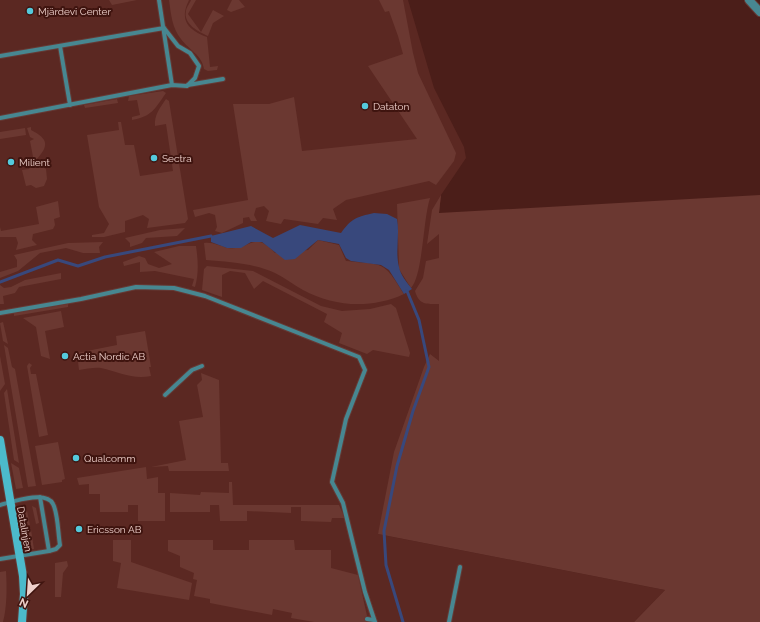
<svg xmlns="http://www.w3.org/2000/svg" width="760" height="622" font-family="Raleway,sans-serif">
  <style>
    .built { fill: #5b2822 }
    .green { fill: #6b3831 }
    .water { fill: #38487c }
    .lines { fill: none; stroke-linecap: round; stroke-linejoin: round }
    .stream { stroke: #38487c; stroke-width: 3 }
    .lane-casing { stroke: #653a35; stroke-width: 6 }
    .street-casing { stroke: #653a35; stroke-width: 10 }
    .secondary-casing { stroke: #653a35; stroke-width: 10 }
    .lane { stroke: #478791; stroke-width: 4 }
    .street { stroke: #478791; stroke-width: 8 }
    .secondary { stroke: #4cbacb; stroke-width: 8 }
    .poi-dot { fill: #54cadc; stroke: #3f140f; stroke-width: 1.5 }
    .labels { text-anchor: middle; stroke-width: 4; stroke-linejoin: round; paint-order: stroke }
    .poi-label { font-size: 10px; fill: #eed0cb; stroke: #3f140f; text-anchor: start }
    .street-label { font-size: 10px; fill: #eed0cb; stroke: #3f140f }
  </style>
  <rect width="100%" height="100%" fill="#4b1e19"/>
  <polygon class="built" points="0,0 408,0 434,88 464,147 466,158 441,195 439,213 439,362 378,534 665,590 634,622 0,622"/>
  <g class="green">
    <polygon points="109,0 137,0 112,5"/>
    <path d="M 169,0 L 189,0 C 179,20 188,30 207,37 L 210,67 L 218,66 L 217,70 L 208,71 L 204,69 C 202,55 189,50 181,39 C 172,28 171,14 169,0 Z"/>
    <path d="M 191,0 L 196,0 L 188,14 L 201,32 L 213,10 L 224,16 L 213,23 L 208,36 C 199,32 183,24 186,11 C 186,8 190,3 191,0 Z"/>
    <polygon points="232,0 239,0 245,7 231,12 227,10"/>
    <polygon points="379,0 403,0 413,53 418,73 456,153 454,161 436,185 429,181 346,200 333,209 337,220 323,218 318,224 284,219 281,224 266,221 269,211 264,206 256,208 254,215 257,221 251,221 249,217 243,218 243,223 222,233 215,231 217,227 215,215 209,213 195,217 193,210 248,200 233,104 269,104 294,97 302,151 417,139 368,66 403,54 398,36 389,11 385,12"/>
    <path d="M 163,91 L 166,93 C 154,110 152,116 132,120 L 132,117 L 140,115 L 137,100 L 128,101 L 129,96 Z"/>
    <polygon points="117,99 118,103 85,108 84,105"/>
    <path d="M 166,99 L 169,101 L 188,219 L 185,223 L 147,228 L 149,219 L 143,215 L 125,221 L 125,232 L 104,237 L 92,237 L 92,235 L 104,233 L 109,224 L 99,207 L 87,135 L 119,130 L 118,122 L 121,122 L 125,145 L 134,145 L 140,176 L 173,171 L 166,124 L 155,126 C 154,115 160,108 166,99 Z"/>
    <path d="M 31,127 L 31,130 C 49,139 49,146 36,160 L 37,164 L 46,169 L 47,179 L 44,186 L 36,188 L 31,185 L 26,186 L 22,170 L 29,169 L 34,162 L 30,141 L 34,139 L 30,137 L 27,128 Z"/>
    <polygon points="25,128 26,135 0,139 0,132"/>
    <path d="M 441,195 L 439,213 L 760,195 L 760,622 L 634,622 L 665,590 L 378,534 L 394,452 L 424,367 L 430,354 L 439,361 L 439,304 C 426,304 419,305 415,291 L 423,278 L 426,261 L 439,258 L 439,234 L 427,244 L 432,210 Z"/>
    <path d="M 430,198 C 423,219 423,275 411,288 L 399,269 L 397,204 Z"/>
    <polygon points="58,201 60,217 54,219 55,225 53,229 33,234 32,240 37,245 16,250 18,243 16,237 0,237 0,227 1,231 39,224 36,207"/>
    <polygon points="185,228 177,236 146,238 142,243 130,247 130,243 125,238 160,230"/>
    <path d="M 318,240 L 339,245 L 346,261 C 384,265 383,260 404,294 C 372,309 334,307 303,290 C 294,285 285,278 275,273 C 253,263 229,262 206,260 L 204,243 C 214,242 219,246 228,248 C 250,251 254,229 275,253 L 308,250 Z"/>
    <polygon points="103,242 99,247 100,253 83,253 66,248 40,253 18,271 0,278 0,272 17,267 17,260 14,255 68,243"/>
    <path d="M 179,246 L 196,246 C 198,260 199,273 195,287 L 192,286 L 194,279 L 155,271 L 140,272 L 140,262 L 124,266 L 123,262 L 139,256 L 145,258 L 148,264 L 159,268 L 172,264 L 154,252 Z"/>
    <polygon points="207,266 253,271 321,306 342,311 370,309 391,304 396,308 410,353 409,357 373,350 367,354 339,343 342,333 324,322 327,314 263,281 254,289 245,273 230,271 222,275 222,297 202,290 204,269"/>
    <polygon points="61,273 61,279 19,287 15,293 3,296 4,304 0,304 0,285 4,288 11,287 25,280"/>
    <polygon points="68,304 68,307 14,316 14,313"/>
    <polygon points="61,311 64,327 45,331 50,359 41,356 36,327 23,318"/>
    <polygon points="3,322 8,344 3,341 0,323"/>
    <path d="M 145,331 L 151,367 L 149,367 L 151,376 C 133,380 119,372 101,368 C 95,367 86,369 79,370 L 77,353 L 117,345 L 116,336 Z"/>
    <polygon points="4,345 8,348 12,367 15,369 36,486 28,487"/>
    <polygon points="0,356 5,384 0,391"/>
    <polygon points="29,363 32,365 30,368 31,374 36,374 48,435 39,437 27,366"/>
    <polygon points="201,373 219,380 221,463 228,463 229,471 169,471 168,466 151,467 186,460 179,421 203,417 197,385 202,380"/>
    <polygon points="7,389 19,463 14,460 4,393"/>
    <polygon points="58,442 65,479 62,480 62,482 42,485 35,446"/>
    <polygon points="11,463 19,468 23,488 16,489"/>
    <polygon points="146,467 147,479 158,477 158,493 165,493 165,521 138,521 138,505 128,505 128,512 100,512 100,494 89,494 89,484 79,485 77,478"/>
    <polygon points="229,482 232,482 233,505 339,505 345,518 332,518 331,522 301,521 301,507 291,507 291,513 247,511 247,521 220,521 219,505 210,505 210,512 170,512 170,493 200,495 201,492 229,493"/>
    <polygon points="26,506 30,525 23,526 20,512 21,508"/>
    <polygon points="32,506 36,508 39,523 36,524"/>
    <polygon points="31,530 34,549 31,549 26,545 24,531"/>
    <polygon points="113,540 131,540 131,562 192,583 189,600 117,588 121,563 113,561"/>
    <polygon points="168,540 213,540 213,550 249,550 249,540 294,540 295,550 331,550 331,568 358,575 367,616 366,622 314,622 291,618 292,613 273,609 272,615 210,603 210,599 194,596 197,580 193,579 194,573 180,567 180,556 168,551"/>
    <polygon points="67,561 68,566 63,573 61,597 55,597 55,563"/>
    <path d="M 6,571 C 7,588 7,606 3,622 L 0,622 L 0,572 Z"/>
  </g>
  <path class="water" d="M 374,213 L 387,214 L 397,219 C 400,235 395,251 399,267 C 400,274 407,283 412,289 L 404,294 L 389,270 L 381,265 L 351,261 L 346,258 L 339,244 L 318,240 L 295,259 L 285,260 L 262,242 L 251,242 L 241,248 L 227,248 L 211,242 L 211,236 L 251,226 L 273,238 L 300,225 L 341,233 C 352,218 356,217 374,213 Z"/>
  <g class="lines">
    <g class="stream">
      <polyline points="0,282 58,260 78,266 105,257 211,236"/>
      <polyline points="403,622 386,565 384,531 397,466 413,411 429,367 419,320 407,291"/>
    </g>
    <defs>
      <g id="lane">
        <polyline points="159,0 172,85"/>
        <polyline points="60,46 70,105"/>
        <polyline points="0,56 164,28"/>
        <polyline points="188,85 223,79"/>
        <polyline points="0,118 172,85 187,86 195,78 199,66 190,53 178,46 164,28"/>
        <polyline points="0,313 81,299 136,287 174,288 205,296 359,357 365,370 346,419 332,482 343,503 365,592 375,622"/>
        <polyline points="165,395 192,370 202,366"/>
        <polyline points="40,497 49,551"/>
        <path d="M 0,505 C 12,502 46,490 53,504 C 58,513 58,534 60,545 L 56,549 L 49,551 L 0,559"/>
        <polyline points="367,619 374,620"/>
        <polyline points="449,622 460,567"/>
      </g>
      <polyline id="street" points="749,0 760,12"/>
      <polyline id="secondary" points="0,440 23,576 24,594 22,622"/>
    </defs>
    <use href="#lane" class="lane-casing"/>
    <use href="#street" class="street-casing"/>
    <use href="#secondary" class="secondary-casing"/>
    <use href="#lane" class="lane"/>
    <use href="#street" class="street"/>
    <use href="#secondary" class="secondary"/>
  </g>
  <g class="poi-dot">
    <circle cx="30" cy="11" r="4"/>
    <circle cx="365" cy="106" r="4"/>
    <circle cx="154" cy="158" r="4"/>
    <circle cx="11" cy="162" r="4"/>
    <circle cx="65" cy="356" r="4"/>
    <circle cx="76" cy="458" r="4"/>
    <circle cx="79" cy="529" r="4"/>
  </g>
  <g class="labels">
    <g class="poi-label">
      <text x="38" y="15">Mjärdevi Center</text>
      <text x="373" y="110">Dataton</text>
      <text x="162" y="162">Sectra</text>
      <text x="19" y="166">Milient</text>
      <text x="73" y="360">Actia Nordic AB</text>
      <text x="84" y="462">Qualcomm</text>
      <text x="87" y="533">Ericsson AB</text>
    </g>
    <g class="street-label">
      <text transform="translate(25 529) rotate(80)" y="4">Datalinjen</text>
    </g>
  </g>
  <g transform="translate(28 594) rotate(205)" stroke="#3f140f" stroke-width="3" paint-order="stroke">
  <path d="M0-3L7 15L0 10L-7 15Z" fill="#eed0cb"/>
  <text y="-6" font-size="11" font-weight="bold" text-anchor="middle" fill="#eed0cb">N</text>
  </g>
</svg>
